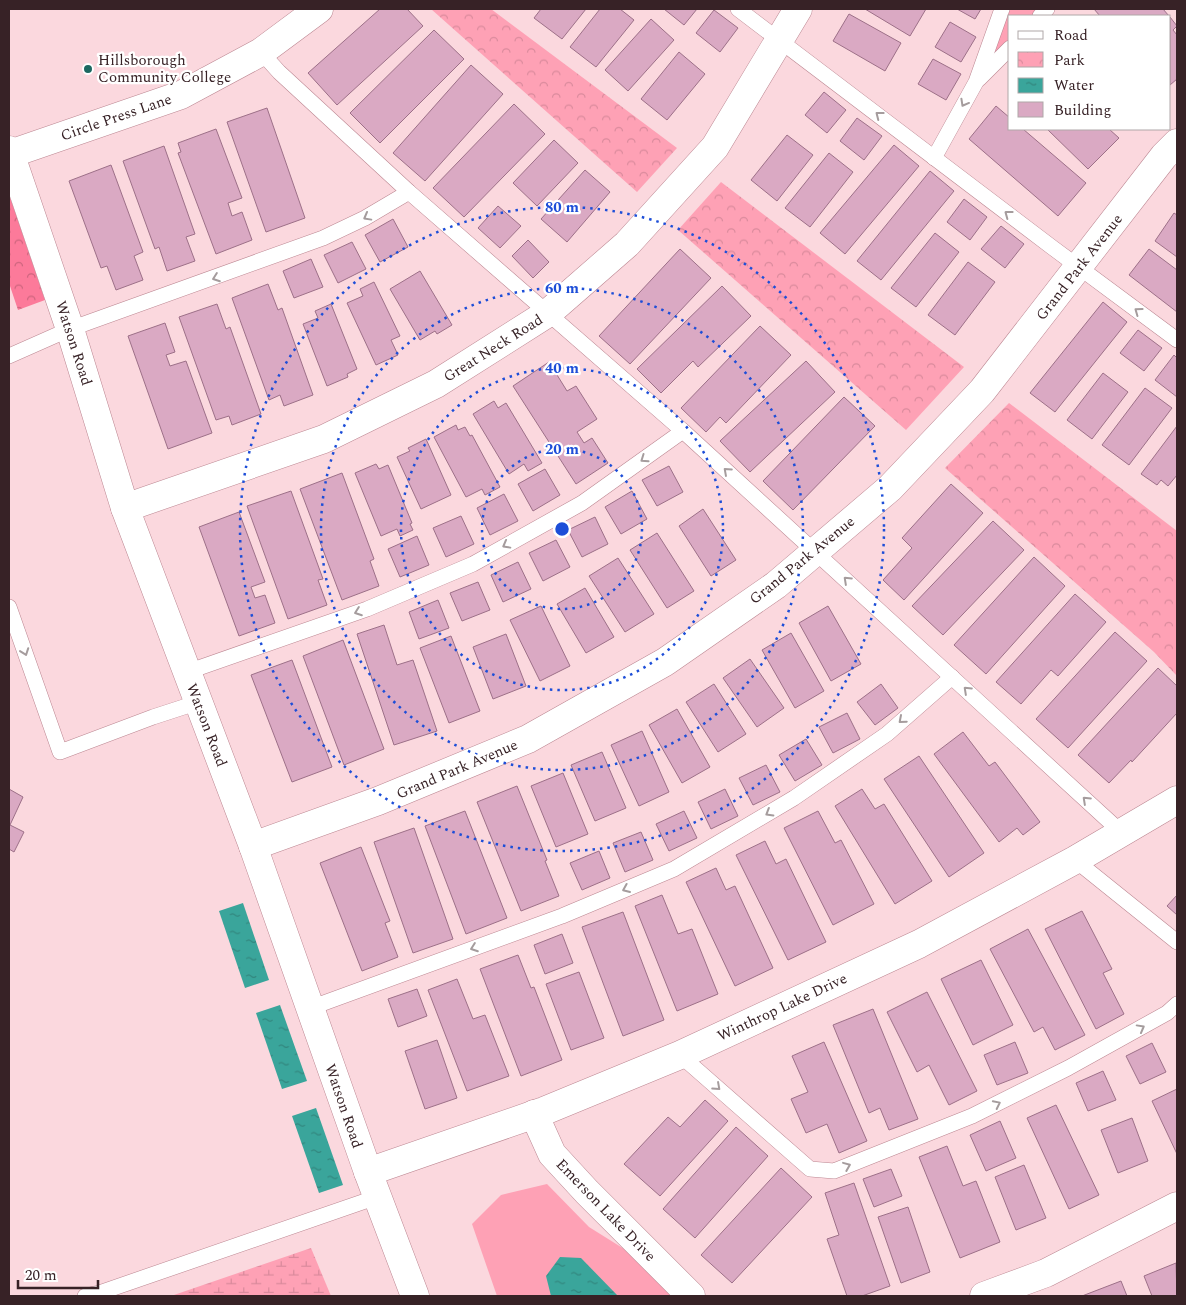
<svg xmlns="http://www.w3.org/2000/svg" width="1186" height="1305" font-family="Spectral,serif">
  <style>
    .grass { fill: #fea1b5 }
    .forest { fill: url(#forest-crowns) }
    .wetland { fill: url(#wetland-marsh) }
    .park { fill: url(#park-crowns) }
    .water { fill: url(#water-ripples) }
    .building { fill: #daa9c3; stroke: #9d7088 }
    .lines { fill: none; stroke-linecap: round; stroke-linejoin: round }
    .service-casing { stroke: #bc8792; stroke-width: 16 }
    .minor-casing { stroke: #bc8792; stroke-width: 29 }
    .service { stroke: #fff; stroke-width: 15 }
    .minor { stroke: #fff; stroke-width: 28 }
    .oneway { stroke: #a59c9d }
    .ring { fill: none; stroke: #1d4ed8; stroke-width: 2.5; stroke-dasharray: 2.5 5 }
    .poi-dot { fill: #1d6861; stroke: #fff; stroke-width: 2 }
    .labels { text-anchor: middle; stroke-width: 4.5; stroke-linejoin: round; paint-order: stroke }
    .poi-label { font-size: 15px; fill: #372226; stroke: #fff; text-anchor: start }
    .street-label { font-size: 15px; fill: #372226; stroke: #fff }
    .centre { fill: #1d4ed8; stroke: #fff; stroke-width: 2.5 }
    .ring-label { font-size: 15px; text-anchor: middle; font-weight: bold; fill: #1d4ed8; stroke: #fff; stroke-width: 4.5; stroke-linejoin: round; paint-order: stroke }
  </style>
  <defs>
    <pattern id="forest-crowns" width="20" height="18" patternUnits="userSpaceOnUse" patternTransform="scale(1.25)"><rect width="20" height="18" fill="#fc7a9a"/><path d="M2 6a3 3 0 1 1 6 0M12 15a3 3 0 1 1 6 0" fill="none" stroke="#cd647d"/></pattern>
    <pattern id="wetland-marsh" width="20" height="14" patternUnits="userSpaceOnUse" patternTransform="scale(1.25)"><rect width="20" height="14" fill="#fea1b5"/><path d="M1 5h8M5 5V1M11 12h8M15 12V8" fill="none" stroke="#da8a9c"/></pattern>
    <pattern id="park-crowns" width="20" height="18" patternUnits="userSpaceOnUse" patternTransform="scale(1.25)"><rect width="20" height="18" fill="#fea1b5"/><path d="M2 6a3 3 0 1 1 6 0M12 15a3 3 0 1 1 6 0" fill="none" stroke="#da8a9c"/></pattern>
    <pattern id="water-ripples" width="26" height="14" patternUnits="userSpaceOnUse" patternTransform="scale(1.25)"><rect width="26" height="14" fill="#3aa59b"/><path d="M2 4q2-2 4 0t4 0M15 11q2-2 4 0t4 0" fill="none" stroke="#32867e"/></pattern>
  </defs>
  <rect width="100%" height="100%" fill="#fbd8de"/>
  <g class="grass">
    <polygon points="1002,9 1047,9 1040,16 1010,16 1010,48 976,82"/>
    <polygon points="547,1184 589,1227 637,1257 671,1296 497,1296 472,1224 501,1195"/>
  </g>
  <polygon class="forest" points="9,194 45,300 18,310 9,283"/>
  <polygon class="wetland" points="311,1248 331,1296 171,1296"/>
  <g class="park">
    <polygon points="431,9 491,9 677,148 637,192"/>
    <polygon points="721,182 964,367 906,430 678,230"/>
    <polygon points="1009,403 1177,531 1177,676 1154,652 945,468"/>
  </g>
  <g class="water">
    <polygon points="243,903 269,980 245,988 219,911"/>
    <polygon points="280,1005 307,1081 282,1089 256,1013"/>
    <polygon points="316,1108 343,1185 319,1193 292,1116"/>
    <polygon points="560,1257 581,1258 618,1296 551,1296 546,1276"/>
  </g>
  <g class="building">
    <polygon points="380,9 407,9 423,26 337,105 308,73"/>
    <polygon points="541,9 586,9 562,39 534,18"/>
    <polygon points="600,9 620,9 634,20 596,67 570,47"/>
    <polygon points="664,9 697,9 684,25"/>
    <polygon points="865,9 926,9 910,36"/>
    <polygon points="957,9 981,9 975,19"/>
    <polygon points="1094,9 1163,9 1169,16 1100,16"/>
    <polygon points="714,10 738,28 720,52 696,33"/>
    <polygon points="849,14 901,43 885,71 833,41"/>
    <polygon points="1170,17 1177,26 1173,30 1177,35 1177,79 1170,85"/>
    <polygon points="651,19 674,40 628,91 605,70"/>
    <polygon points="950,22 976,37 961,62 935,47"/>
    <polygon points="434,30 464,59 380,143 350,113"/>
    <polygon points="679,52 705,74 667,120 641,99"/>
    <polygon points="933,59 961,74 946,100 918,84"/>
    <polygon points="471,65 503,94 425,181 393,153"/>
    <polygon points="824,92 846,110 827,133 805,115"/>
    <polygon points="514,104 545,134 464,217 433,188"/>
    <polygon points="996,106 1010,118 1010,129 1023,129 1086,183 1058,216 969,139"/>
    <polygon points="267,108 305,218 266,232 227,122"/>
    <polygon points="857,118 882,136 864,160 840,141"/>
    <polygon points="216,129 242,198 228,203 232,216 242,212 252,240 216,254 178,153 181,152 178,143"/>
    <polygon points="1047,129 1109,129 1119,138 1088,169"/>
    <polygon points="787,135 813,155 777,201 751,180"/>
    <polygon points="554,140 578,163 537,206 513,183"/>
    <polygon points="894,145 919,166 845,254 820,233"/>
    <polygon points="164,146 195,234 186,237 195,261 167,271 159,247 155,249 123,161"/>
    <polygon points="829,153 853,172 810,227 785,208"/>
    <polygon points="111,165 143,252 134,256 143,280 116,290 107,266 101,268 69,181"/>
    <polygon points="585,170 610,192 567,242 541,219"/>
    <polygon points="930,171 954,191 881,280 857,261"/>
    <polygon points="964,199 987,217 970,240 947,222"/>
    <polygon points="498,206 521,226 500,248 478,228"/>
    <polygon points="1174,213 1177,215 1177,257 1155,241"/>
    <polygon points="393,219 408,247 380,262 365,235"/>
    <polygon points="1001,226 1024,244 1005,268 981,249"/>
    <polygon points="935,233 959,252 916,307 891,288"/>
    <polygon points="528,240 549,262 533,278 512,256"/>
    <polygon points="352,242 366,269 338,283 324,255"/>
    <polygon points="680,249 711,278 630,364 599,336"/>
    <polygon points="1149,249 1177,270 1177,312 1129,275"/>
    <polygon points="311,259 323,287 294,298 283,271"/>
    <polygon points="968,262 995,282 955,335 928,315"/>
    <polygon points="420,271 452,325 437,334 435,331 420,340 390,289"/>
    <polygon points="374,282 400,336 391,340 398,355 376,365 347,303 363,296 360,289"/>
    <polygon points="268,284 278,310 282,308 313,395 284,406 280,395 269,400 232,298"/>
    <polygon points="722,286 751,316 698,367 693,361 661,393 637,369"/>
    <polygon points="1103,302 1127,322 1055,412 1030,393"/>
    <polygon points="217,304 226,329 230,327 261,414 232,425 229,416 216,420 179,317"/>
    <polygon points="331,304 357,369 347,374 348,377 327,386 303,324 318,318 315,311"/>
    <polygon points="165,323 175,352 166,355 170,366 186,361 212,433 168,449 128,336"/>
    <polygon points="760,326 791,355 726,423 720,417 706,432 681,408"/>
    <polygon points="1138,330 1162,348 1144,371 1120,353"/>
    <polygon points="1174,355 1177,358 1177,397 1155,380"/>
    <polygon points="806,361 835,392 750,472 720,441"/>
    <polygon points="549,362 567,391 576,386 597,419 577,432 584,443 592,438 608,463 576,484 513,386"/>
    <polygon points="1103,373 1128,392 1092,439 1067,420"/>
    <polygon points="1145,388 1172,408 1129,465 1102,445"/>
    <polygon points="844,397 875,426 793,510 763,481"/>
    <polygon points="494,401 498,408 506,403 542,463 528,471 524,464 509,474 473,414"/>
    <polygon points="456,425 458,430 465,427 470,436 472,435 500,487 485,495 482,489 466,497 434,437"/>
    <polygon points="1177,426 1177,475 1168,486 1161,480 1157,485 1141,474"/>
    <polygon points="426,439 451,495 421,509 397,457 410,451 408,448"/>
    <polygon points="376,464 379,469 388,465 412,523 410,524 413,530 400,536 397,529 381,536 355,473"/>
    <polygon points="669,466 683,492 657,506 642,480"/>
    <polygon points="545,469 560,495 533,511 518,484"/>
    <polygon points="342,473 374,559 370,561 379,586 342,600 300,489"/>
    <polygon points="951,484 983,513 904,600 883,580 912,548 902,538"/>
    <polygon points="291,491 323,579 318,580 327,605 288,619 247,506"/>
    <polygon points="632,491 647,519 621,534 605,507"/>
    <polygon points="504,494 518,521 490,535 477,508"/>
    <polygon points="703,509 736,560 711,576 679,526"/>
    <polygon points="239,512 265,582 251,587 255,598 265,595 275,623 239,636 199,527"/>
    <polygon points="461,516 474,544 446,557 433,528"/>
    <polygon points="595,517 608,544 582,557 568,530"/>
    <polygon points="993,521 1024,550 943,635 912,606"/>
    <polygon points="657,533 694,591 667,608 630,550"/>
    <polygon points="417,536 429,565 400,577 388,549"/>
    <polygon points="556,540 570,567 543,581 529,553"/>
    <polygon points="1034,557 1065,586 986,674 954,645"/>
    <polygon points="618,558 654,614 625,632 589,576"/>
    <polygon points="518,562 531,589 503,602 491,575"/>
    <polygon points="478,582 490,610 462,621 450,593"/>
    <polygon points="585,588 614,637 586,653 557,604"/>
    <polygon points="1075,594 1106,622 1058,676 1051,670 1021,704 996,682"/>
    <polygon points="438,600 449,628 419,639 409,612"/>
    <polygon points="541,606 570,666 540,681 510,620"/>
    <polygon points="828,606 861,664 831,681 799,623"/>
    <polygon points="384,625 397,665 413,660 437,731 394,745 357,634"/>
    <polygon points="1115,632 1147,661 1068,748 1036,719"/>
    <polygon points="791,633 824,691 795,708 762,650"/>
    <polygon points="506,634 526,686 493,699 473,647"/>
    <polygon points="451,636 480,711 449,723 420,648"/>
    <polygon points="343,640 384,749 344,765 303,656"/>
    <polygon points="750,659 784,708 757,727 723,678"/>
    <polygon points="292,660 332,767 292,782 251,675"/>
    <polygon points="1158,668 1177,686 1177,713 1132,762 1131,760 1109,783 1078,755"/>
    <polygon points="714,684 746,734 718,752 686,702"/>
    <polygon points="881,684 898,708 875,725 857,702"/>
    <polygon points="677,709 710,767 682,783 649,725"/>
    <polygon points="847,713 860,739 833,753 819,727"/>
    <polygon points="642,731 669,792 639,806 611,745"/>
    <polygon points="963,732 989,766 995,762 1040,822 1023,835 1017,828 999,842 934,754"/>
    <polygon points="806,739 822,765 795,781 779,755"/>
    <polygon points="602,752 626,808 595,821 571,765"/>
    <polygon points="919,756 984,853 949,877 884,779"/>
    <polygon points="766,765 780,792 753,805 739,778"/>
    <polygon points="563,773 588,834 556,847 531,786"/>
    <polygon points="517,786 547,860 545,861 559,896 521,911 477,802"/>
    <polygon points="9,789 23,797 10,825 24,832 14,852 9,849"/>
    <polygon points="725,789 738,816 711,829 698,802"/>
    <polygon points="862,789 875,809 884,804 932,881 895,904 835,806"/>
    <polygon points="465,811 507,918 466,934 425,826"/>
    <polygon points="684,811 697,838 669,851 656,824"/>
    <polygon points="818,811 835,843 841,840 874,904 833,925 784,828"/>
    <polygon points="414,828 453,939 413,953 374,842"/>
    <polygon points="641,832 653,860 625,872 613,843"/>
    <polygon points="765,841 776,864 786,859 826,942 788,960 736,855"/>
    <polygon points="361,847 390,921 385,923 398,957 362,971 320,863"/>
    <polygon points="599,851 610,878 582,890 570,863"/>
    <polygon points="716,868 726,890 735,886 773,968 735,986 686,882"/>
    <polygon points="662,895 678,934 692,929 718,994 677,1011 635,906"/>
    <polygon points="1177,895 1177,915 1167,906"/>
    <polygon points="1082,911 1112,969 1103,973 1124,1014 1096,1029 1045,929"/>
    <polygon points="623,912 664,1020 623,1036 582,927"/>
    <polygon points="1028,929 1085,1035 1055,1050 1043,1027 1034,1032 990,949"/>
    <polygon points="562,934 573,963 545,974 534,945"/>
    <polygon points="518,955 531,988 534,987 562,1060 521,1076 480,969"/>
    <polygon points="981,960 1013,1025 973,1045 941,979"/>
    <polygon points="579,972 604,1038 571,1050 546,984"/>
    <polygon points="457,979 473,1019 485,1015 509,1076 467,1091 428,990"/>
    <polygon points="417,989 427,1016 398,1027 388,999"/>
    <polygon points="927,992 977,1091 949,1105 929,1065 917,1072 887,1012"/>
    <polygon points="873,1009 918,1119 889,1130 880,1108 869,1113 833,1025"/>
    <polygon points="437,1040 457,1098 425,1109 405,1051"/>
    <polygon points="824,1042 867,1141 839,1153 827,1124 806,1133 791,1099 808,1092 792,1056"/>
    <polygon points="1015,1042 1028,1073 997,1085 984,1055"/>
    <polygon points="1152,1043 1166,1072 1140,1084 1126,1056"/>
    <polygon points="1103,1071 1116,1100 1088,1111 1076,1083"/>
    <polygon points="1177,1089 1177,1154 1152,1101"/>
    <polygon points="705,1100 728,1121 660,1196 624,1164 668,1117 680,1127"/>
    <polygon points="1056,1105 1099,1195 1069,1209 1027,1118"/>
    <polygon points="1132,1118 1148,1161 1118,1173 1101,1130"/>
    <polygon points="1000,1121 1016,1158 986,1171 970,1135"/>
    <polygon points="736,1127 768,1156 695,1238 663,1209"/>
    <polygon points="947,1146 963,1186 976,1181 1000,1242 960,1258 919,1157"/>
    <polygon points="1024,1165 1046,1218 1016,1230 995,1177"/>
    <polygon points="781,1168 812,1197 732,1283 701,1255"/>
    <polygon points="891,1169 902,1196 874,1207 863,1179"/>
    <polygon points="854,1183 890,1286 862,1296 847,1296 827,1239 839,1235 825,1193"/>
    <polygon points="908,1207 930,1272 901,1283 878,1217"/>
    <polygon points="1176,1263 1177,1296 1152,1296 1144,1276"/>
    <polygon points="1121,1281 1127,1296 1082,1296"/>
  </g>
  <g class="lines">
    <defs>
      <g id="service">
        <polyline points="738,9 1053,248 1177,340"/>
        <polyline points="1040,16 1047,9"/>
        <polyline points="261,52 279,72 409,192 683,431 1122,833"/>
        <polyline points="979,79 1010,48"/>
        <polyline points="934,158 976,82 1002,9"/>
        <polyline points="9,356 70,329 323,238 365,218 409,192"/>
        <polyline points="9,607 60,752 153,717 199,702"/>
        <polyline points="187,672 367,609 473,564 582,503 683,431"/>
        <polyline points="1075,860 1177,942"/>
        <polyline points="310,1008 562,916 674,869 794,798 887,734 952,677"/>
        <polyline points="680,1055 810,1169 834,1171 972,1116 1068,1068 1167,1013 1177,1004"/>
        <polyline points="85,1296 99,1293 377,1197"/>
      </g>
      <g id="minor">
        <polyline points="9,150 70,329 125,508 253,846 368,1172 415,1296"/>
        <polyline points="10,154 181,95 261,52 319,9"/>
        <polyline points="125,508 324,439 436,384 548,313 627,244 715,147 798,9"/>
        <polyline points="253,846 378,801 528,739 665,662 776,585 890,488 982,391 1164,156 1177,143"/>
        <polyline points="534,1114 552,1154 587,1192 691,1296"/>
        <polyline points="368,1172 544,1111 680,1055 919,944 1075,860 1177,800"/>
        <polyline points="984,1296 1046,1273 1177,1206"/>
      </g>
    </defs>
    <use href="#service" class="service-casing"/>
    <use href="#minor" class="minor-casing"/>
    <use href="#service" class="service"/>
    <use href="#minor" class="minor"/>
  </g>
  <defs><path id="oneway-chevron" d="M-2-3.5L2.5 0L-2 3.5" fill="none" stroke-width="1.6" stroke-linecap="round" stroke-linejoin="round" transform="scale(1.25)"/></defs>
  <g class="oneway">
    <use href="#oneway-chevron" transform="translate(964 103) rotate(119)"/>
    <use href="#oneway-chevron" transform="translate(879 115) rotate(-142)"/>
    <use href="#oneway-chevron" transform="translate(1008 214) rotate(-143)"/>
    <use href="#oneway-chevron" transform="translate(367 217) rotate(151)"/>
    <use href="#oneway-chevron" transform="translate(216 278) rotate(160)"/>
    <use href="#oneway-chevron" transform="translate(1138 311) rotate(-144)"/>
    <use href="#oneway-chevron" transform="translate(644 459) rotate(145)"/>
    <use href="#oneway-chevron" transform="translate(727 471) rotate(-138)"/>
    <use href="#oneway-chevron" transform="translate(506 545) rotate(151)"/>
    <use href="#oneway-chevron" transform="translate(847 580) rotate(-137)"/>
    <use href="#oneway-chevron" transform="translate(358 612) rotate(160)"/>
    <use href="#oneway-chevron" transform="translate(25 652) rotate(70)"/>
    <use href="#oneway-chevron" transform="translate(967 690) rotate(-137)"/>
    <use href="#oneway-chevron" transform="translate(902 720) rotate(139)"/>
    <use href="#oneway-chevron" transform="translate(1086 800) rotate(-137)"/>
    <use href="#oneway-chevron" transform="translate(769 813) rotate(149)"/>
    <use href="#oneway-chevron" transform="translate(626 889) rotate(157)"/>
    <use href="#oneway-chevron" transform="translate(474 948) rotate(160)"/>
    <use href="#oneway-chevron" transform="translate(1141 1028) rotate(-29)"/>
    <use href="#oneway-chevron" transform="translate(717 1087) rotate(42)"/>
    <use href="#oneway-chevron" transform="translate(997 1104) rotate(-26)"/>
    <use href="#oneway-chevron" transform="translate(847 1166) rotate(-22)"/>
  </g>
  <g class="ring">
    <circle cx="562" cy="529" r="80"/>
    <circle cx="562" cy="529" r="161"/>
    <circle cx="562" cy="529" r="241"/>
    <circle cx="562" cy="529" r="322"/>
  </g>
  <circle class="poi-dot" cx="88" cy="69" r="5"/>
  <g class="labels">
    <g class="poi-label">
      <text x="98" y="65">Hillsborough<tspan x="98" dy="17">Community College</tspan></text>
    </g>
    <g class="street-label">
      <text transform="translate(116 117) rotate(-19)" y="5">Circle Press Lane</text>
      <text transform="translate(1079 267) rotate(-52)" y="5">Grand Park Avenue</text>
      <text transform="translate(74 343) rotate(72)" y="5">Watson Road</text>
      <text transform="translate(493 348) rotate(-32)" y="5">Great Neck Road</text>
      <text transform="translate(802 560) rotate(-39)" y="5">Grand Park Avenue</text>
      <text transform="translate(207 725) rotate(69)" y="5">Watson Road</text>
      <text transform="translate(457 769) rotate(-23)" y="5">Grand Park Avenue</text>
      <text transform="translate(782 1007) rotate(-25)" y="5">Winthrop Lake Drive</text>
      <text transform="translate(344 1106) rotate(71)" y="5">Watson Road</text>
      <text transform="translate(606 1210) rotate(46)" y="5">Emerson Lake Drive</text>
    </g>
  </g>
  <circle cx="562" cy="529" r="8" class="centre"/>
  <g class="ring-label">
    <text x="562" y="212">80 m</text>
    <text x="562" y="293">60 m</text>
    <text x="562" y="373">40 m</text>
    <text x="562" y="454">20 m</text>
  </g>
  <rect width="1186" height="1305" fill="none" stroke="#372226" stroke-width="20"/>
  <rect x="1008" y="15" width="162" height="115" fill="#ffffff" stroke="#afa7a8"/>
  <rect x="1018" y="31" width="25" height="8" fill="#ffffff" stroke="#afa7a8"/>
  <text x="1054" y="40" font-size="15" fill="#372226">Road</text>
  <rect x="1018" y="52" width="25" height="15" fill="url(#park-crowns)" stroke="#afa7a8"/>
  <text x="1054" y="65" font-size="15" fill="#372226">Park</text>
  <rect x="1018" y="78" width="25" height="15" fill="url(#water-ripples)" stroke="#afa7a8"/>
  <text x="1054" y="90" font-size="15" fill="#372226">Water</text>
  <rect x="1018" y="102" width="25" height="15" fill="#daa9c3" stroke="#afa7a8"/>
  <text x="1054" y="115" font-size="15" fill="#372226">Building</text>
  <path d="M18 1280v8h80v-8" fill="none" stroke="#372226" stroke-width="2.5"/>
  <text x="25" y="1280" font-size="15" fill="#372226" stroke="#ffffff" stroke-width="4" paint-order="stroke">20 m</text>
</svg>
